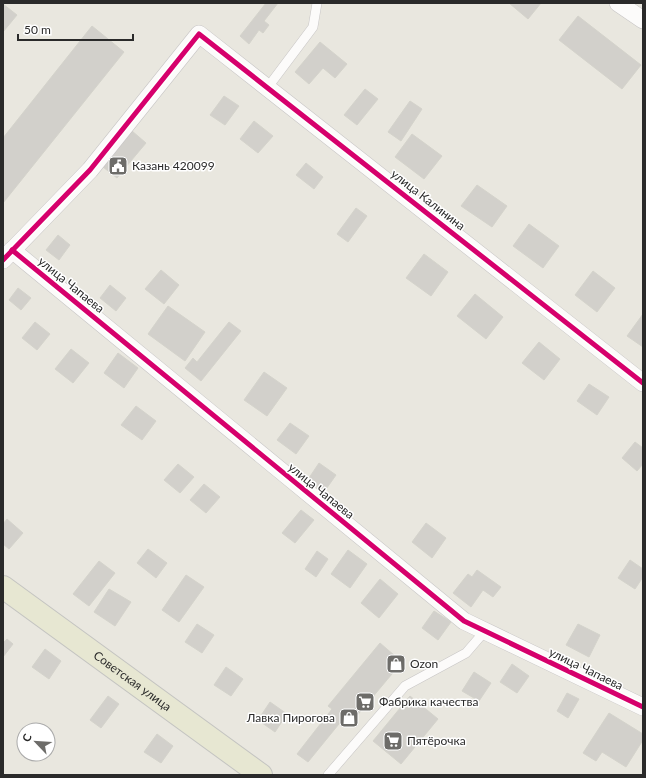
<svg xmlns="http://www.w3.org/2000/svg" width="646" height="778" font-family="Lato,sans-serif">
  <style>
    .building { fill: #d2d0cb; stroke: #d4d3cb }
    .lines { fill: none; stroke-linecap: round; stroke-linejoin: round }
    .lane-casing { stroke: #c7c5c5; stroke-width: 10 }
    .street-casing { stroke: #c7c5c5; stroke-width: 18 }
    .primary-casing { stroke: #c4c4c1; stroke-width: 24 }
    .lane { stroke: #fcfbfa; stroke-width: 9 }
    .street { stroke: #fcfbfa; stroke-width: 17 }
    .primary { stroke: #e7e7d2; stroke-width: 22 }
    .cycleway-casing { stroke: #fff; stroke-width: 8 }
    .cycleway { stroke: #d6006c; stroke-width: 5 }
    .labels { text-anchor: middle; stroke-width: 3; stroke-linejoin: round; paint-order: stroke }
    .poi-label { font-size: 12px; fill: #2a2a2a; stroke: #fff; text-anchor: start }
    .street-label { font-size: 12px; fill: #2a2a2a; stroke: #fff }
  </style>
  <rect width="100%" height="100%" fill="#e9e7df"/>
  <g class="building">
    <polygon points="266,3 278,3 264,21 269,25 263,33 259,30 249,44 240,36"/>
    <polygon points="509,3 541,3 528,19"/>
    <polygon points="3,4 17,15 3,32"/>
    <polygon points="578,16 641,65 622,89 559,40"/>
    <polygon points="92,26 124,52 3,203 3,138"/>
    <polygon points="320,42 347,64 335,78 323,68 309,84 295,72"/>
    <polygon points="365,89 378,99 357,125 344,115"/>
    <polygon points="224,96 239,106 225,125 210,115"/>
    <polygon points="410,101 422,109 401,141 388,132"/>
    <polygon points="254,121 273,136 258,153 240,139"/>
    <polygon points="132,131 146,143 125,168 111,156"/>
    <polygon points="412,134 442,156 424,179 395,157"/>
    <polygon points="112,157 125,168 117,178 103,167"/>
    <polygon points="306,163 323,177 314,189 296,175"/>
    <polygon points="477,185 507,206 492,227 461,206"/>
    <polygon points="356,208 367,216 348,242 337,234"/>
    <polygon points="529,224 559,246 543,268 513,246"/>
    <polygon points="58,235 70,245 59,260 46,250"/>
    <polygon points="424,254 448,272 431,296 406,278"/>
    <polygon points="161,270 179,285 164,304 145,289"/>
    <polygon points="593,271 615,288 597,312 575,295"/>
    <polygon points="110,285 126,298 116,311 100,298"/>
    <polygon points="18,288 31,298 21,310 9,300"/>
    <polygon points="475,294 503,317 486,339 457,316"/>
    <polygon points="168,306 205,332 185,361 148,334"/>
    <polygon points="643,314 643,347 627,336"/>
    <polygon points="35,322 50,334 37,350 22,338"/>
    <polygon points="229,322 241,331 201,381 185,368 193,358 197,362"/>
    <polygon points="539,342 560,359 544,380 522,363"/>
    <polygon points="71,349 89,363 73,383 55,369"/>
    <polygon points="118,353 138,368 124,388 104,373"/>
    <polygon points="264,372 287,388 267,416 244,400"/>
    <polygon points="589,384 609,397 597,415 577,401"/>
    <polygon points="136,406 156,421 142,440 121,425"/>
    <polygon points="290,423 309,436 296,454 277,440"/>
    <polygon points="635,442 643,448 643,464 637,471 622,458"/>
    <polygon points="319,463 336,475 324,492 307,481"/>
    <polygon points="178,464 194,477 180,493 164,480"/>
    <polygon points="204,484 220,497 206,513 190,500"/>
    <polygon points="301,510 314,520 295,543 282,533"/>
    <polygon points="7,519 23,533 9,549 3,544 3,524"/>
    <polygon points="426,523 446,538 432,558 412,542"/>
    <polygon points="148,549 167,563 156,578 137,563"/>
    <polygon points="348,550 367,564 350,588 331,574"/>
    <polygon points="317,551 328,559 316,577 305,569"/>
    <polygon points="630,560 643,569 643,577 635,589 618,578"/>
    <polygon points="99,561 115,573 89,606 73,594"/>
    <polygon points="477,570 501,587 493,597 483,590 471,607 453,593 468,574 472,577"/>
    <polygon points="186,575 204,587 179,622 162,610"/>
    <polygon points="380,579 398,594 379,618 361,603"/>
    <polygon points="109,589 131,602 115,626 94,612"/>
    <polygon points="434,611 451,622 438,640 422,628"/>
    <polygon points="197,624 214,635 202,653 185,642"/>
    <polygon points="578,624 600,635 589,657 566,645"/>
    <polygon points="7,639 13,644 3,657 3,643"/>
    <polygon points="380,643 402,662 350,724 343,719 308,762 297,754 332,709 328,706"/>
    <polygon points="45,649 61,661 49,679 32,667"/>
    <polygon points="512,664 529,676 517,693 500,682"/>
    <polygon points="226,667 243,679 231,696 214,685"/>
    <polygon points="474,672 491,683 479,701 462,691"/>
    <polygon points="567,693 579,699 568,718 557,711"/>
    <polygon points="108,696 119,704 101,728 90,720"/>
    <polygon points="410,696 438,719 401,764 373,741"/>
    <polygon points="270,702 287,714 275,732 258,720"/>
    <polygon points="609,713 643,734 643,740 626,767 602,752 596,761 583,753"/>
    <polygon points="157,734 173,746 161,763 144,752"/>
  </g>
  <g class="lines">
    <defs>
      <g id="lane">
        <polyline points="268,87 313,27 317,3"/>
        <polyline points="328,775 405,686 466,653 485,631"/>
      </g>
      <g id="street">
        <polyline points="618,3 643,20"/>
        <polyline points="12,250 464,621 643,707"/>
        <polyline points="3,260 90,170 199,34 643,383"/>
      </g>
      <g id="primary">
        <path id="s1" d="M 3,587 L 261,775"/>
      </g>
    </defs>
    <use href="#lane" class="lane-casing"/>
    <use href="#street" class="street-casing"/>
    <use href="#primary" class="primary-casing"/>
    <use href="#lane" class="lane"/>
    <use href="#street" class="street"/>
    <use href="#primary" class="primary"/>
    <defs>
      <g id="cycleway">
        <polyline points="12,250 464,621 643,707"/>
        <polyline points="3,260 90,170 199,34 643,383"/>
      </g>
    </defs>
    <use href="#cycleway" class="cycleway-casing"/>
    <use href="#cycleway" class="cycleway"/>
  </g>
  <defs>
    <symbol id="civic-square" viewBox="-11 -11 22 22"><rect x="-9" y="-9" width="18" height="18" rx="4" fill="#6d6c69" stroke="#fff"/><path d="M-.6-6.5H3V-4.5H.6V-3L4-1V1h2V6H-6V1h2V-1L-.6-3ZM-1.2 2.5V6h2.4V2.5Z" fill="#fff"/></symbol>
    <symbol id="shop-square" viewBox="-11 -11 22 22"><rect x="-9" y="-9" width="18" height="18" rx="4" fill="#6d6c69" stroke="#fff"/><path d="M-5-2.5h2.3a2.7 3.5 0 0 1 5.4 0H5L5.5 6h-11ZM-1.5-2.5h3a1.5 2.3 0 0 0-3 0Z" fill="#fff"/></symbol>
    <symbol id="supermarket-square" viewBox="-11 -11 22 22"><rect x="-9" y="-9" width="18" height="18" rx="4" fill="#6d6c69" stroke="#fff"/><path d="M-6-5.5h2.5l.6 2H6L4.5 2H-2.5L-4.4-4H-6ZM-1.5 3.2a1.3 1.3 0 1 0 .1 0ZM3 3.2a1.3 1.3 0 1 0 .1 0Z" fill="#fff"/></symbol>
  </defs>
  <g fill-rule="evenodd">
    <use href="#civic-square" x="107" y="155" width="22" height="22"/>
    <use href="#shop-square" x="385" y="653" width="22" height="22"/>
    <use href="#supermarket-square" x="354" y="691" width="22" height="22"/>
    <use href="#shop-square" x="338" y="707" width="22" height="22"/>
    <use href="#supermarket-square" x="382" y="730" width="22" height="22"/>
  </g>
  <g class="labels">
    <g class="poi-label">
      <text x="132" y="170">Казань 420099</text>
      <text x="410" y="668">Ozon</text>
      <text x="379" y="706">Фабрика качества</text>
      <text x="335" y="722" text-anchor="end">Лавка Пирогова</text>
      <text x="407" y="745">Пятёрочка</text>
    </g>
    <g class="street-label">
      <text transform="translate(428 200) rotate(38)" y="4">улица Калинина</text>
      <text transform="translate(71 285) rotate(39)" y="4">улица Чапаева</text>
      <text transform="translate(321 491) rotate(39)" y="4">улица Чапаева</text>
      <text transform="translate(586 669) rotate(26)" y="4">улица Чапаева</text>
      <text dy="4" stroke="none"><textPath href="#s1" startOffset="160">Советская улица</textPath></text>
    </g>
  </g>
  <rect width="646" height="778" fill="none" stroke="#2a2a2a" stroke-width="8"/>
  <g transform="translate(36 742) rotate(295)"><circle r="19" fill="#ffffff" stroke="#aaaaaa"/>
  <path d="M0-3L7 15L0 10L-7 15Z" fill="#6d6c69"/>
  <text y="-6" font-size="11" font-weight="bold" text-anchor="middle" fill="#2a2a2a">С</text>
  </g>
  <path d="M18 34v6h115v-6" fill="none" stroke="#2a2a2a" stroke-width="2"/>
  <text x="24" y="34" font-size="12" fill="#2a2a2a" stroke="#ffffff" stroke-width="3" paint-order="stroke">50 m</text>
</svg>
